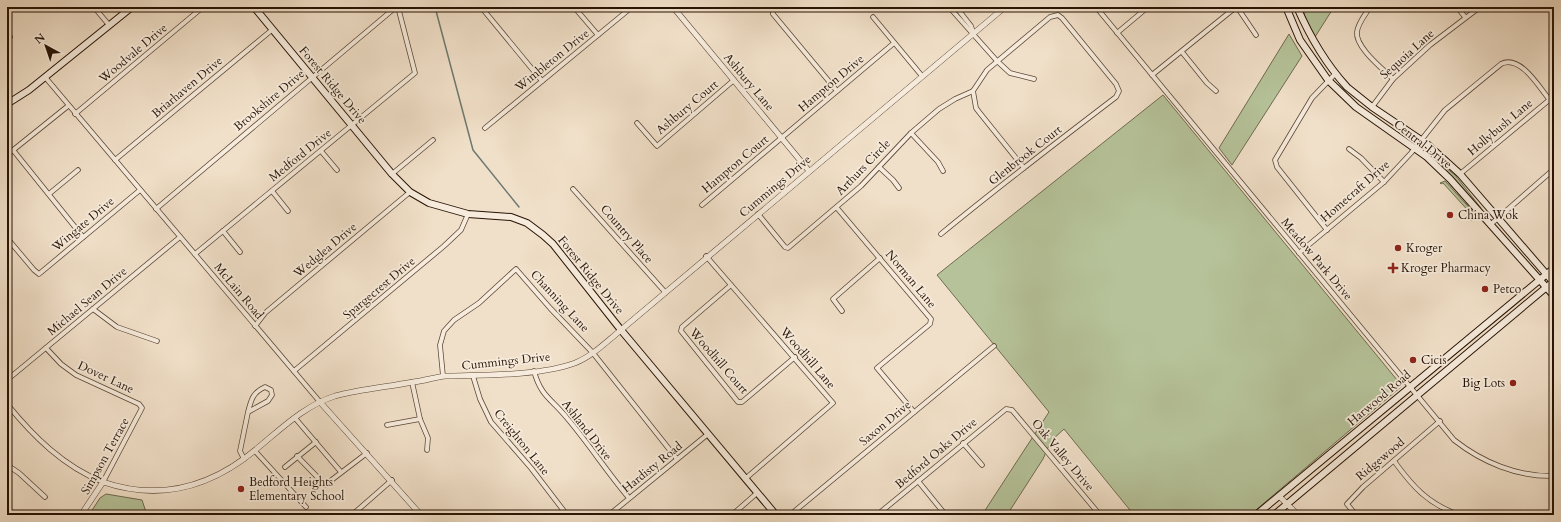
<svg xmlns="http://www.w3.org/2000/svg" width="1561" height="522" font-family="Cardo,serif">
  <style>
    .green { fill: #b6c39a; stroke: #6e6b4f }
    .lines { fill: none; stroke-linecap: round; stroke-linejoin: round }
    .stream { stroke: #6d7970; stroke-width: 1.5 }
    .minor-casing { stroke: #5a4635; stroke-width: 5.5 }
    .tertiary-casing { stroke: #5a4635; stroke-width: 6 }
    .secondary-casing { stroke: #271304; stroke-width: 8 }
    .minor { stroke: #f6ebdc; stroke-width: 4 }
    .tertiary { stroke: #f6ebdc; stroke-width: 5 }
    .secondary { stroke: #f6ebdc; stroke-width: 6 }
    .poi-dot { fill: #8f2418; stroke: #f6ebdc; stroke-width: 1.5 }
    .labels { text-anchor: middle; stroke-width: 3.5; stroke-linejoin: round; paint-order: stroke }
    .street-label { font-size: 12px; fill: #271304; stroke: #f6ebdc }
    .poi-label { font-size: 12px; fill: #271304; stroke: #f6ebdc; text-anchor: start }
  </style>
  <rect width="100%" height="100%" fill="#f1e0c9"/>
  <filter id="stains"><feTurbulence type="fractalNoise" baseFrequency=".005" numOctaves="4"/><feColorMatrix values="0 0 0 0 .2 0 0 0 0 .09 0 0 0 0 .02 0 0 0 .5 -.17"/></filter>
  <radialGradient id="worn" r=".72"><stop offset=".6" stop-color="#630" stop-opacity="0"/><stop offset="1" stop-color="#630" stop-opacity=".3"/></radialGradient>
  <g class="green">
    <polygon points="1309,7 1334,7 1315,37 1304,14"/>
    <polygon points="1289,34 1302,56 1232,165 1219,148"/>
    <polygon points="1163,95 1402,386 1250,515 1134,515 1064,429 1051,441 1043,459 1007,515 982,515 1049,412 937,275"/>
    <polygon points="1422,149 1455,175 1481,208 1478,207 1442,167"/>
    <polygon points="1445,181 1475,214 1476,217 1471,221 1470,219 1473,216 1443,183 1441,184 1440,183"/>
    <polygon points="106,494 142,500 147,515 89,515 100,498"/>
  </g>
  <g class="lines">
    <polyline class="stream" points="435,7 473,150 519,207"/>
    <defs>
      <g id="minor">
        <polyline points="94,7 109,25"/>
        <polyline points="481,7 542,81"/>
        <polyline points="574,7 598,35"/>
        <polyline points="772,7 773,14 837,91"/>
        <polyline points="949,7 997,61 1010,73 1034,79"/>
        <polyline points="956,7 971,26 973,32"/>
        <path d="M 1096,7 L 1454,440 C 1482,462 1517,477 1554,476"/>
        <polyline points="1237,7 1256,35"/>
        <path d="M 1370,7 C 1365,15 1358,23 1357,32 C 1355,47 1383,69 1393,79"/>
        <polyline points="1457,7 1465,17"/>
        <polyline points="873,17 922,76"/>
        <polyline points="7,32 10,37"/>
        <polyline points="1117,33 1148,7"/>
        <polyline points="1182,52 1207,83 1216,91"/>
        <polyline points="1152,75 1236,7"/>
        <polyline points="45,77 320,402"/>
        <polyline points="1372,107 1393,79 1430,45 1480,7"/>
        <polyline points="75,114 203,7"/>
        <polyline points="637,123 657,146 734,80"/>
        <polyline points="485,128 632,7"/>
        <polyline points="911,133 938,162 943,171"/>
        <polyline points="1349,149 1361,158 1384,182"/>
        <polyline points="13,150 83,237"/>
        <polyline points="321,151 337,170"/>
        <polyline points="7,155 68,106"/>
        <polyline points="115,160 273,29"/>
        <polyline points="879,167 893,180 899,188"/>
        <polyline points="392,174 433,140"/>
        <polyline points="1460,174 1554,96"/>
        <polyline points="573,189 665,292"/>
        <polyline points="272,191 288,211"/>
        <polyline points="49,194 78,170"/>
        <polyline points="702,205 894,43"/>
        <polyline points="837,208 931,319 930,324 877,368 914,412"/>
        <polyline points="156,209 396,7"/>
        <polyline points="758,214 785,247 788,248 861,186 911,133 939,109 955,99 973,91"/>
        <polyline points="1490,225 1554,169"/>
        <polyline points="1327,230 1277,167 1275,160 1312,98 1335,74"/>
        <polyline points="223,231 240,252"/>
        <path d="M 941,234 C 998,187 1057,142 1116,97 L 1119,91 L 1116,84 L 1062,18 L 1058,15 L 1050,17 L 987,70 L 973,91 L 976,108 L 979,112 L 1024,168"/>
        <polyline points="7,238 34,270 39,274 140,190"/>
        <path d="M 1299,253 L 1384,182 L 1411,153 L 1445,110 L 1501,64 C 1520,54 1539,87 1549,99"/>
        <polyline points="195,254 415,73 398,7"/>
        <polyline points="706,256 833,403 745,479"/>
        <polyline points="731,285 682,327 681,331 738,402 742,402 795,357"/>
        <polyline points="93,309 117,327 157,341"/>
        <polyline points="842,311 833,299 880,258"/>
        <polyline points="255,326 265,313 410,192"/>
        <polyline points="294,371 444,246 461,230 468,214"/>
        <path d="M 534,371 C 541,397 552,399 567,418 C 589,444 607,472 629,498"/>
        <polyline points="443,376 440,345 444,331 454,320 479,303 516,269 550,308 593,353 677,459"/>
        <polyline points="473,376 480,399 491,422 531,468 567,515"/>
        <polyline points="7,380 180,237"/>
        <polyline points="412,382 420,419 428,438 427,450"/>
        <path d="M 7,404 C 33,436 64,467 103,482 L 142,408 L 139,404 L 76,375 L 61,364 L 46,348"/>
        <polyline points="295,418 341,472"/>
        <polyline points="387,425 420,419"/>
        <polyline points="963,443 982,465"/>
        <polyline points="255,451 306,507"/>
        <polyline points="297,456 325,485 367,453"/>
        <path d="M 244,459 L 240,451 L 248,412 L 268,401 L 272,395 L 271,390 L 265,387 C 253,392 251,400 248,412"/>
        <path d="M 1394,461 C 1413,487 1427,503 1459,515"/>
        <polyline points="7,465 19,473 45,497"/>
        <polyline points="285,467 316,442"/>
        <polyline points="918,481 944,513"/>
        <polyline points="352,515 392,480"/>
        <polyline points="609,515 708,434"/>
        <polyline points="732,515 757,493"/>
        <polyline points="790,515 994,346"/>
        <polyline points="877,515 1006,409 1012,410 1100,515"/>
        <polyline points="1356,515 1347,504 1363,487 1440,421"/>
      </g>
      <g id="tertiary">
        <polyline points="673,7 809,171"/>
        <polyline points="320,402 421,515"/>
        <polyline points="1279,496 1298,515"/>
        <path d="M 81,515 L 103,482 C 162,502 214,486 260,446 C 283,427 306,405 335,396 C 361,389 387,387 413,382 C 424,381 435,377 446,376 C 483,375 540,376 575,363 C 590,357 602,346 615,335 L 1005,7"/>
      </g>
      <g id="secondary">
        <polyline points="254,7 392,174 410,192 429,203 468,214 511,217 527,223 543,235 553,244 621,330 776,515"/>
        <polyline points="1286,7 1300,40 1328,80 1356,107 1427,157 1450,179 1554,296"/>
        <path d="M 1297,7 C 1310,37 1325,63 1347,87 L 1372,107 L 1427,144 L 1460,174 L 1554,283"/>
        <polyline points="7,104 29,90 132,7"/>
        <polyline points="1256,515 1554,268"/>
        <polyline points="1274,515 1549,285"/>
      </g>
    </defs>
    <use href="#minor" class="minor-casing"/>
    <use href="#tertiary" class="tertiary-casing"/>
    <use href="#secondary" class="secondary-casing"/>
    <use href="#minor" class="minor"/>
    <use href="#tertiary" class="tertiary"/>
    <use href="#secondary" class="secondary"/>
  </g>
  <g class="poi-dot">
    <circle cx="1450" cy="215" r="4"/>
    <circle cx="1398" cy="248" r="4"/>
    <path d="M1391 262h4v4h4v4h-4v4h-4v-4h-4v-4h4z"/>
    <circle cx="1485" cy="289" r="4"/>
    <circle cx="1413" cy="360" r="4"/>
    <circle cx="1513" cy="383" r="4"/>
    <circle cx="241" cy="489" r="4"/>
  </g>
  <g class="labels">
    <g class="street-label">
      <text transform="translate(133 53) rotate(-40)" y="4">Woodvale Drive</text>
      <text transform="translate(1407 54) rotate(-42)" y="4">Sequoia Lane</text>
      <text transform="translate(552 60) rotate(-39)" y="4">Wimbleton Drive</text>
      <text transform="translate(749 82) rotate(50)" y="4">Ashbury Lane</text>
      <text transform="translate(831 83) rotate(-40)" y="4">Hampton Drive</text>
      <text transform="translate(333 85) rotate(50)" y="4">Forest Ridge Drive</text>
      <text transform="translate(187 87) rotate(-40)" y="4">Briarhaven Drive</text>
      <text transform="translate(269 100) rotate(-40)" y="4">Brookshire Drive</text>
      <text transform="translate(687 107) rotate(-40)" y="4">Ashbury Court</text>
      <text transform="translate(1500 127) rotate(-40)" y="4">Hollybush Lane</text>
      <text transform="translate(1423 144) rotate(38)" y="4">Central Drive</text>
      <text transform="translate(300 155) rotate(-39)" y="4">Medford Drive</text>
      <text transform="translate(1025 155) rotate(-38)" y="4">Glenbrook Court</text>
      <text transform="translate(735 164) rotate(-40)" y="4">Hampton Court</text>
      <text transform="translate(863 167) rotate(-46)" y="4">Arthurs Circle</text>
      <text transform="translate(775 186) rotate(-40)" y="4">Cummings Drive</text>
      <text transform="translate(1355 191) rotate(-41)" y="4">Homecraft Drive</text>
      <text transform="translate(83 224) rotate(-40)" y="4">Wingate Drive</text>
      <text transform="translate(627 234) rotate(49)" y="4">Country Place</text>
      <text transform="translate(325 250) rotate(-40)" y="4">Wedglea Drive</text>
      <text transform="translate(1317 259) rotate(50)" y="4">Meadow Park Drive</text>
      <text transform="translate(591 275) rotate(51)" y="4">Forest Ridge Drive</text>
      <text transform="translate(911 279) rotate(50)" y="4">Norman Lane</text>
      <text transform="translate(379 288) rotate(-40)" y="4">Spargecrest Drive</text>
      <text transform="translate(239 291) rotate(50)" y="4">McLain Road</text>
      <text transform="translate(87 301) rotate(-40)" y="4">Michael Sean Drive</text>
      <text transform="translate(560 301) rotate(47)" y="4">Channing Lane</text>
      <text transform="translate(808 358) rotate(49)" y="4">Woodhill Lane</text>
      <text transform="translate(506 361) rotate(-6)" y="4">Cummings Drive</text>
      <text transform="translate(719 361) rotate(49)" y="4">Woodhill Court</text>
      <text transform="translate(106 377) rotate(25)" y="4">Dover Lane</text>
      <text transform="translate(1379 398) rotate(-40)" y="4">Harwood Road</text>
      <text transform="translate(885 423) rotate(-40)" y="4">Saxon Drive</text>
      <text transform="translate(587 430) rotate(52)" y="4">Ashland Drive</text>
      <text transform="translate(522 442) rotate(51)" y="4">Creighton Lane</text>
      <text transform="translate(936 453) rotate(-40)" y="4">Bedford Oaks Drive</text>
      <text transform="translate(1063 455) rotate(50)" y="4">Oak Valley Drive</text>
      <text transform="translate(105 456) rotate(-61)" y="4">Simpson Terrace</text>
      <text transform="translate(1380 459) rotate(-40)" y="4">Ridgewood</text>
      <text transform="translate(652 467) rotate(-39)" y="4">Hardisty Road</text>
    </g>
    <g class="poi-label">
      <text x="1458" y="219">China Wok</text>
      <text x="1406" y="252">Kroger</text>
      <text x="1401" y="272">Kroger Pharmacy</text>
      <text x="1493" y="293">Petco</text>
      <text x="1421" y="364">Cicis</text>
      <text x="1505" y="387" text-anchor="end">Big Lots</text>
      <text x="249" y="486">Bedford Heights<tspan x="249" dy="14">Elementary School</tspan></text>
    </g>
  </g>
  <rect width="1561" height="522" fill="none" stroke="#f1e0c9" stroke-width="24"/>
  <rect x="8" y="8" width="1545" height="506" fill="none" stroke="#271304" stroke-width="2"/>
  <rect x="12" y="12" width="1537" height="498" fill="none" stroke="#271304"/>
  <g transform="translate(46 46) rotate(320)" stroke="#f6ebdc" stroke-width="3" paint-order="stroke">
  <path d="M0-3L7 15L0 10L-7 15Z" fill="#271304"/>
  <text y="-6" font-size="11" font-weight="bold" text-anchor="middle" fill="#271304">N</text>
  </g>
  <rect width="100%" height="100%" filter="url(#stains)"/>
  <rect width="100%" height="100%" fill="url(#worn)"/>
</svg>
